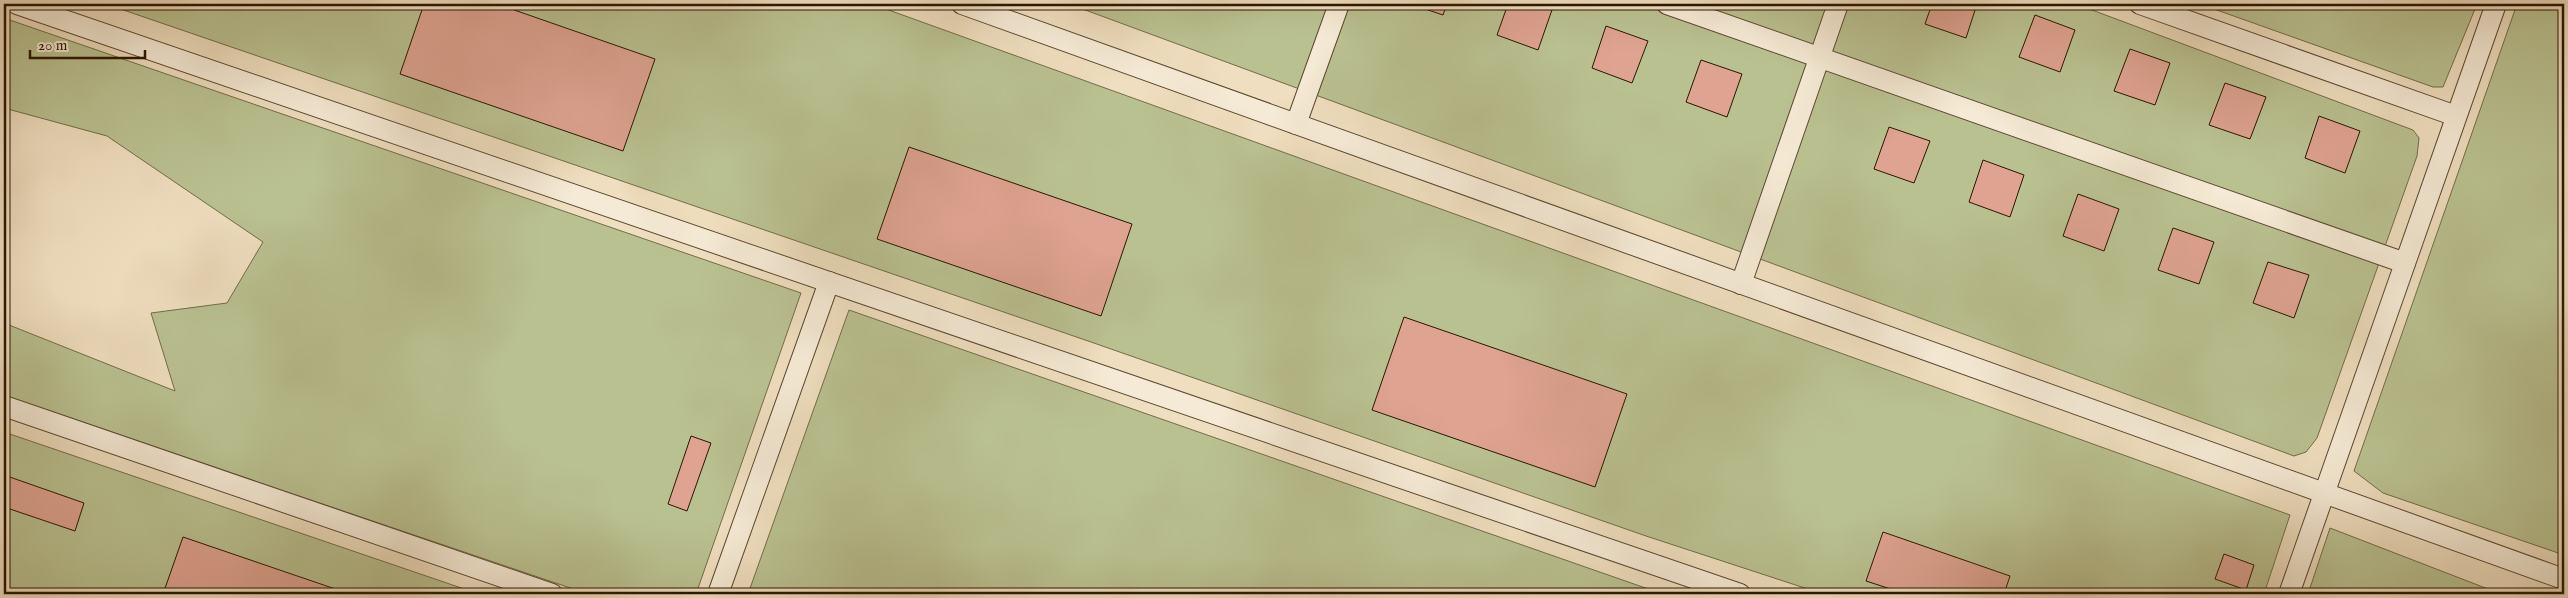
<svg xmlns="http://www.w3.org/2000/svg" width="2568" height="598" font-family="'IM FELL English',serif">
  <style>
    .green { fill: #bac191; stroke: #726c48 }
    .building { fill: #dea391; stroke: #2a1600 }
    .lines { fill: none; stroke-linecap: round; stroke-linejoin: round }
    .service-casing { stroke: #5b4830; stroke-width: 22 }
    .service { stroke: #f5ead5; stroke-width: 20 }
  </style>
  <rect width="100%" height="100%" fill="#efdebf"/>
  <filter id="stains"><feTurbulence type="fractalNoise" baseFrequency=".004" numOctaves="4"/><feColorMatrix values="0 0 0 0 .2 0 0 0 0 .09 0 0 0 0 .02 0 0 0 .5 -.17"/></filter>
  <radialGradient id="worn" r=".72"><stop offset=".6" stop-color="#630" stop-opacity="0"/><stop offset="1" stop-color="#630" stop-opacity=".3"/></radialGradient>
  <g class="green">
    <polygon points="106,4 872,4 2290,515 2264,594 1823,594 1646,536 1091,342"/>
    <polygon points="1069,4 2076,4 2413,130 2419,138 2417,156 2317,438 2306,452 2294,456"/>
    <polygon points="2200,4 2477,4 2443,87 2433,87"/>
    <polygon points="2517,4 2564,4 2564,555 2383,493 2354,471"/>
    <polygon points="4,18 801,293 696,594 588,594 4,396 4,323 175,391 151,313 227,303 263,242 107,136 4,108"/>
    <polygon points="849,310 1634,584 1663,594 748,594"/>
    <polygon points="4,432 479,594 4,594"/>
    <polygon points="2330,528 2501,594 2308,594"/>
  </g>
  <g class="building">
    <polygon points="424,4 497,4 655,59 623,151 400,74"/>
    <polygon points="1410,4 1447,4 1443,15"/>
    <polygon points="1508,4 1543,4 1553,7 1538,50 1497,35"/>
    <polygon points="1932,4 1977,4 1966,38 1925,24"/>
    <polygon points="2035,15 2075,30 2060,72 2019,57"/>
    <polygon points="1606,26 1648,41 1632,83 1592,68"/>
    <polygon points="2130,49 2170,63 2155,105 2114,91"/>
    <polygon points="1701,60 1742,74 1727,117 1686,102"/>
    <polygon points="2225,83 2266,97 2250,139 2209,125"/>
    <polygon points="2319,116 2360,131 2345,173 2305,158"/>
    <polygon points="1889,127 1930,141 1914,183 1874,169"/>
    <polygon points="909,147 1132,224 1101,316 877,239"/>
    <polygon points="1983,160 2024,175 2010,217 1969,202"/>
    <polygon points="2078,194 2119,209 2104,251 2063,236"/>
    <polygon points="2173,228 2214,242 2199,284 2158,270"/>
    <polygon points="2268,262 2309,275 2294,318 2253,303"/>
    <polygon points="1404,317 1627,394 1595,487 1372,410"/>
    <polygon points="691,436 711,443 687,511 668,504"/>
    <polygon points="4,475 84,503 75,531 4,507"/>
    <polygon points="1883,532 2010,576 2004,594 1906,594 1866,581"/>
    <polygon points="183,537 350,594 163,594"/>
    <polygon points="2224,554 2254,565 2246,590 2215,579"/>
  </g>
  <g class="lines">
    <defs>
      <g id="service">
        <polyline points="17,4 1740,594"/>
        <polyline points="962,4 2558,577"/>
        <polyline points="1667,4 2405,263"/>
        <polyline points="2140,4 2456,116"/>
        <polyline points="1296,124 1339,4"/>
        <polyline points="1741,284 1838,4"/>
        <polyline points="4,406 552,594"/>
        <polyline points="718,594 829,282"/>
        <polyline points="2289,594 2496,4"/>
      </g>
    </defs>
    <use href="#service" class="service-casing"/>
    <use href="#service" class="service"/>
  </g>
  <rect width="2568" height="598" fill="none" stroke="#efdebf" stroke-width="20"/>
  <rect x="5" y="5" width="2558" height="588" fill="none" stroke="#2a1600" stroke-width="2.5"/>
  <rect x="10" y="10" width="2548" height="578" fill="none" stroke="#2a1600"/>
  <path d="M30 50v8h115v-8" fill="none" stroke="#2a1600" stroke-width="2.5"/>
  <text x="38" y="50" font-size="15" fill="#2a1600" stroke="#f5ead5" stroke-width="4" paint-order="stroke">20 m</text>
  <rect width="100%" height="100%" filter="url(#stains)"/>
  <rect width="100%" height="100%" fill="url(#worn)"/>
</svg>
